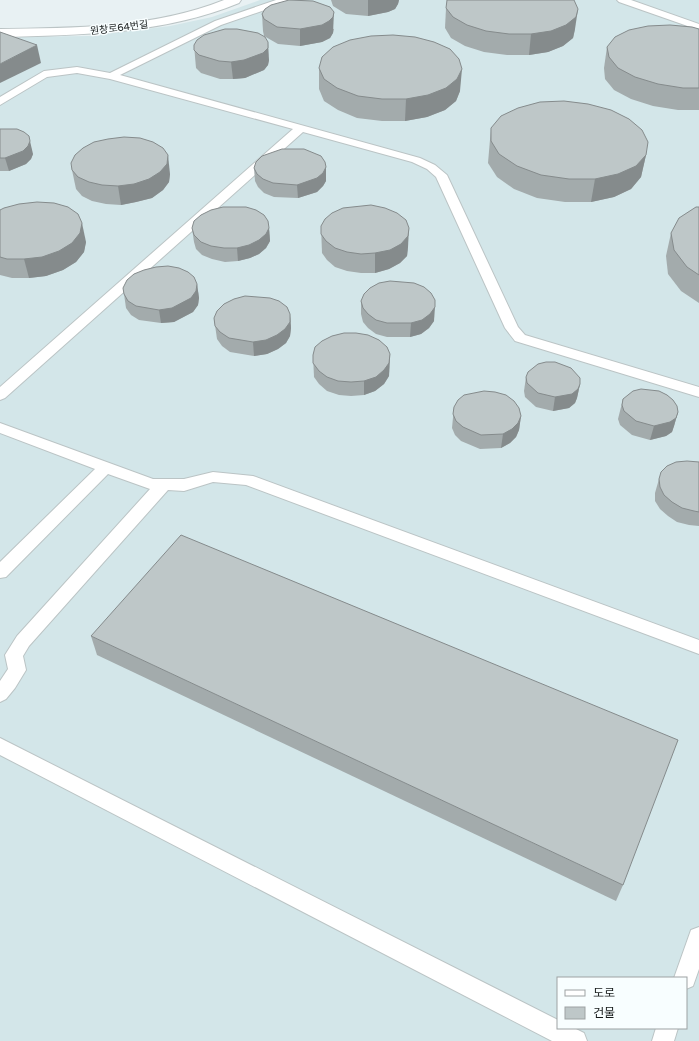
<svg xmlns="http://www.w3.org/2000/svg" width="699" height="1041" font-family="'Varela Round','Noto Sans KR',sans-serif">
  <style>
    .built { fill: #d3e6e9; fill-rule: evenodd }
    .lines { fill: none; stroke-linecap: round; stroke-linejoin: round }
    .service-casing { stroke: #bbc4c5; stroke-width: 2 }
    .minor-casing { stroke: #bbc4c5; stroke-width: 2 }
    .service { fill: #fff; fill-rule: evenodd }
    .minor { fill: #fff; fill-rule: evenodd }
    .wall { fill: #a3abac }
    .shaded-wall { fill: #858b8c }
    .building { fill: #bec7c8; stroke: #858b8c }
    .labels { text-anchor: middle; stroke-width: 3; stroke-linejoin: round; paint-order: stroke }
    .far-street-label { font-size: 10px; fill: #151919; stroke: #f8feff }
  </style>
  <rect width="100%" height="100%" fill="#e8f1f3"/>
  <path class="built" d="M 260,0 L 699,0 L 699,1041 L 0,1041 L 0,37 L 89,36 L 170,26 L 212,17 ZM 558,978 L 686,978 L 686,1028 L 558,1028 Z"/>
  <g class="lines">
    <defs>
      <g id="service">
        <polygon points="276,0 290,0 288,2 221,25 120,75 420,158 435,165 447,175 518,327 525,335 699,387 699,397 515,341 505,328 436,177 427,169 412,162 303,132 5,398 0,400 0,387 293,129 110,79 77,73 47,77 0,105 0,97 44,71 77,67 110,73 215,21"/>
        <polygon points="617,0 631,0 699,24 699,30 619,2"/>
        <polygon points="0,423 153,479 184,479 213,472 253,476 699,640 699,654 246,485 213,482 184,491 168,490 29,646 23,656 26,670 15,688 6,699 0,702 0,681 8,669 5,655 17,636 150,489 108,474 6,577 0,578 0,562 95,469 0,433"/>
        <polygon points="0,738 558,1020 558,1028 574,1028 584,1033 587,1041 552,1041 0,755"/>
        <polygon points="699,927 699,969 693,986 686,989 686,978 674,978 691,930"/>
        <polygon points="656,1028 678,1028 674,1041 652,1041"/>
      </g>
      <path id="minor" d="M 224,0 L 241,0 L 239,3 C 164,34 81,35 0,37 L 0,29 C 75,28 154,28 224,0 Z"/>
    </defs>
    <use href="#service" class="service-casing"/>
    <use href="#minor" class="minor-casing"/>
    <use href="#service" class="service"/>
    <use href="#minor" class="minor"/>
  </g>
  <g class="wall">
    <polygon points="331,0 399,0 398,4 395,9 388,12 368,16 346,14 333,6"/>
    <polygon points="446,8 575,29 573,38 563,46 548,52 529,55 507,55 484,52 465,46 451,38 445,28"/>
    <polygon points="262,14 334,29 333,33 330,38 322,42 300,46 278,44 264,36 263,31"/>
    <polygon points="699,29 699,110 678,110 653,106 631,99 614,90 605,79 604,68 607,47"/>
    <polygon points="194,45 269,60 268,65 264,70 245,78 233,79 220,79 201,73 196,68"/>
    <polygon points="319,68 460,91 456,101 445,110 427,117 405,121 382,121 357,118 338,110 324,101 319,89"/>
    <polygon points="491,128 646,155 641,177 631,189 614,197 591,202 565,202 537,198 514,189 497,177 488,163"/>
    <polygon points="0,129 33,154 31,159 26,164 9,171 0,171"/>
    <polygon points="326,167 326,181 323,186 317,192 298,198 274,197 264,193 258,187 255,181 254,168"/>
    <polygon points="72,170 170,174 169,182 163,190 152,198 136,202 121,205 106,204 92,201 82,196 76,189"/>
    <polygon points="699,207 699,303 681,291 668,274 666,256 671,233"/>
    <polygon points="0,210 86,242 84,252 76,262 63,270 46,276 29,278 12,278 0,275"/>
    <polygon points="321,226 408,247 407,256 400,263 389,269 375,273 361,273 347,271 335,267 327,260 322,253"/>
    <polygon points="192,228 269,228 270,241 266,248 259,254 250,258 238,261 225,262 212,259 202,255 196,249 194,242"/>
    <polygon points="197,284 199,298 198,305 193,312 174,322 161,323 139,320 131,315 126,308 124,294"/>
    <polygon points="361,301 434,321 429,328 421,334 410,337 387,337 376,334 368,328 363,322 361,314"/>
    <polygon points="290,314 291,328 290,336 286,343 278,349 267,354 254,356 230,352 222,346 217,339 214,318"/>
    <polygon points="390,354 389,376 384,384 375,391 364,395 351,396 339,395 327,391 319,384 314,377 313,355"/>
    <polygon points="526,377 580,384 577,398 575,403 569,408 553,411 536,407 525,397 524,391"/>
    <polygon points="623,399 678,412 674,426 672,432 666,436 650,440 632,435 620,425 618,419"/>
    <polygon points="454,407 521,416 519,430 516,437 510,443 501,448 480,449 461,441 455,435 452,428"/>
    <polygon points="699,462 699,526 689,525 677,522 668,516 660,509 655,501 655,493 659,479"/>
    <polygon points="91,636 623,885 616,901 97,655"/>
  </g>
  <g class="shaded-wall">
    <polygon points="368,0 399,0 398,4 395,9 388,12 368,16"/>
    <polygon points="578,9 575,29 573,38 563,46 548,52 529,55 531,34"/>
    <polygon points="334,12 333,33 330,38 322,42 300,46 300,29"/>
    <polygon points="268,42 269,60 268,65 264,70 245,78 233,79 231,62"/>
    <polygon points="37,45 41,63 0,83 0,64"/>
    <polygon points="462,69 460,91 456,101 445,110 427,117 405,121 406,99"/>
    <polygon points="30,141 33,154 31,159 26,164 9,171 5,158"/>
    <polygon points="168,155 170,174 169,182 163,190 152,198 136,202 121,205 118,186"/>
    <polygon points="646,155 641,177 631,189 614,197 591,202 595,179"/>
    <polygon points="326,167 326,181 323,186 317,192 298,198 297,185"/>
    <polygon points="82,223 86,242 84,252 76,262 63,270 46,276 29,278 24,259"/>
    <polygon points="269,228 270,241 266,248 259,254 250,258 238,261 237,248"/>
    <polygon points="409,228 408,247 407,256 400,263 389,269 375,273 375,253"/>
    <polygon points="197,284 199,298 198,305 193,312 174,322 161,323 159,310"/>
    <polygon points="435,307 434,321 429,328 421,334 410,337 411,323"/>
    <polygon points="290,314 291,328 290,336 286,343 278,349 267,354 254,356 253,342"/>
    <polygon points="390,354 389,376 384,384 375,391 364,395 364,381"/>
    <polygon points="580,384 577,398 575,403 569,408 553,411 555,397"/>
    <polygon points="678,412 674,426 672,432 666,436 650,440 654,426"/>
    <polygon points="521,416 519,430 516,437 510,443 501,448 503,434"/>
  </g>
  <g class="building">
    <polygon points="289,0 313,1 330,7 334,12 333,17 329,21 322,25 300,29 277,27 264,19 262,14 265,9 271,5"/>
    <polygon points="447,0 574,0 578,9 576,17 566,25 551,31 531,34 509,34 486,31 467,25 453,17 446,8"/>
    <polygon points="670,25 692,27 699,29 699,88 683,88 658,84 635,77 618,68 609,57 607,47 615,37 629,30 648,26"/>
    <polygon points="225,29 237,29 258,33 265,37 268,42 268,48 263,53 244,60 231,62 219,61 199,55 194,50 194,45 197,40 204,35"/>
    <polygon points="0,32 37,45 0,64"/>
    <polygon points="393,35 415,37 434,42 450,49 459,59 462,69 457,79 446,88 428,95 406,99 382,99 358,96 337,88 324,79 319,68 322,57 333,47 350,40 371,36"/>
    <polygon points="564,101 588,104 611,110 629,119 642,130 648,142 646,155 636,166 618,174 595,179 569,179 541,175 517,166 499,154 491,141 491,128 501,116 518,108 540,102"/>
    <polygon points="0,129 17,129 24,132 29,136 30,141 28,146 23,151 5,158 0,158"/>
    <polygon points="124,137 140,138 153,142 163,148 168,155 167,164 160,172 149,179 134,184 118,186 102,185 89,182 78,177 72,170 71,163 75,155 83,148 94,142 108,139"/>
    <polygon points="282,149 304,149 321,156 325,162 326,167 323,173 317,178 297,185 273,183 263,179 257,174 254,168 256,162 262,156"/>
    <polygon points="37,202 54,203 68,207 78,214 82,223 80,233 72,243 59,251 42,257 24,259 7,259 0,257 0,210 4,208 19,204"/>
    <polygon points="371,205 385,208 397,213 406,220 409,228 408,236 401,244 390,250 375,253 361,254 347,252 335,248 326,241 321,234 321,226 325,219 332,213 343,208"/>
    <polygon points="223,207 246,207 256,210 264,215 268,221 269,228 266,234 259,240 249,245 237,248 224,248 211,246 201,242 194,235 192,228 194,221 201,215 211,210"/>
    <polygon points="696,207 699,207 699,275 687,267 674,250 671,233 679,218"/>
    <polygon points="168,266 179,268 188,272 194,277 197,284 196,291 191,298 172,308 159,310 136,306 128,301 124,294 123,288 127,280 134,274 144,270 156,267"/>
    <polygon points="390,281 414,283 424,287 431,293 435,300 435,307 430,314 422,320 411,323 387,323 376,320 368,314 363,308 361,301 364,294 370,288 379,283"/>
    <polygon points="245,296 270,298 279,301 287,307 290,314 290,322 285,329 277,335 266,340 253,342 229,338 220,332 215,326 214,318 217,311 224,304 234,299"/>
    <polygon points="344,333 356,333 368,335 379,340 387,347 390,354 389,363 384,370 376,377 364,381 351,382 338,381 327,377 319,371 313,363 313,355 315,347 322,341 332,336"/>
    <polygon points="546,362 555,362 571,368 580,378 580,384 578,389 572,394 555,397 538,393 527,383 526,377 528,372 538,364"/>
    <polygon points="641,389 659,391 667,395 673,400 677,406 678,412 676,418 670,422 654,426 636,421 624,411 622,405 623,399 633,391"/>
    <polygon points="484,391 495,392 506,395 514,401 519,408 521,416 518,423 512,429 503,434 481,435 463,427 456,421 453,414 454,407 458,400 464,395"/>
    <polygon points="687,461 699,462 699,512 694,511 682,508 672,502 664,495 660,487 659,479 661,472 667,466 676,462"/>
    <polygon points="181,535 678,740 623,885 91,636"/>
  </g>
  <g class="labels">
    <g class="far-street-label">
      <text transform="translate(119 27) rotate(-7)" y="4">원창로64번길</text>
    </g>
  </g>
  <rect x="557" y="977" width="130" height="52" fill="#f8feff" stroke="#9da2a3"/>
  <rect x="565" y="990" width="20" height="6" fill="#ffffff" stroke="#9da2a3"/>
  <text x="593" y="997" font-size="12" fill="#151919">도로</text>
  <rect x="565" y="1007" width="20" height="12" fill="#bec7c8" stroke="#9da2a3"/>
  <text x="593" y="1017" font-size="12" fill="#151919">건물</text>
</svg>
